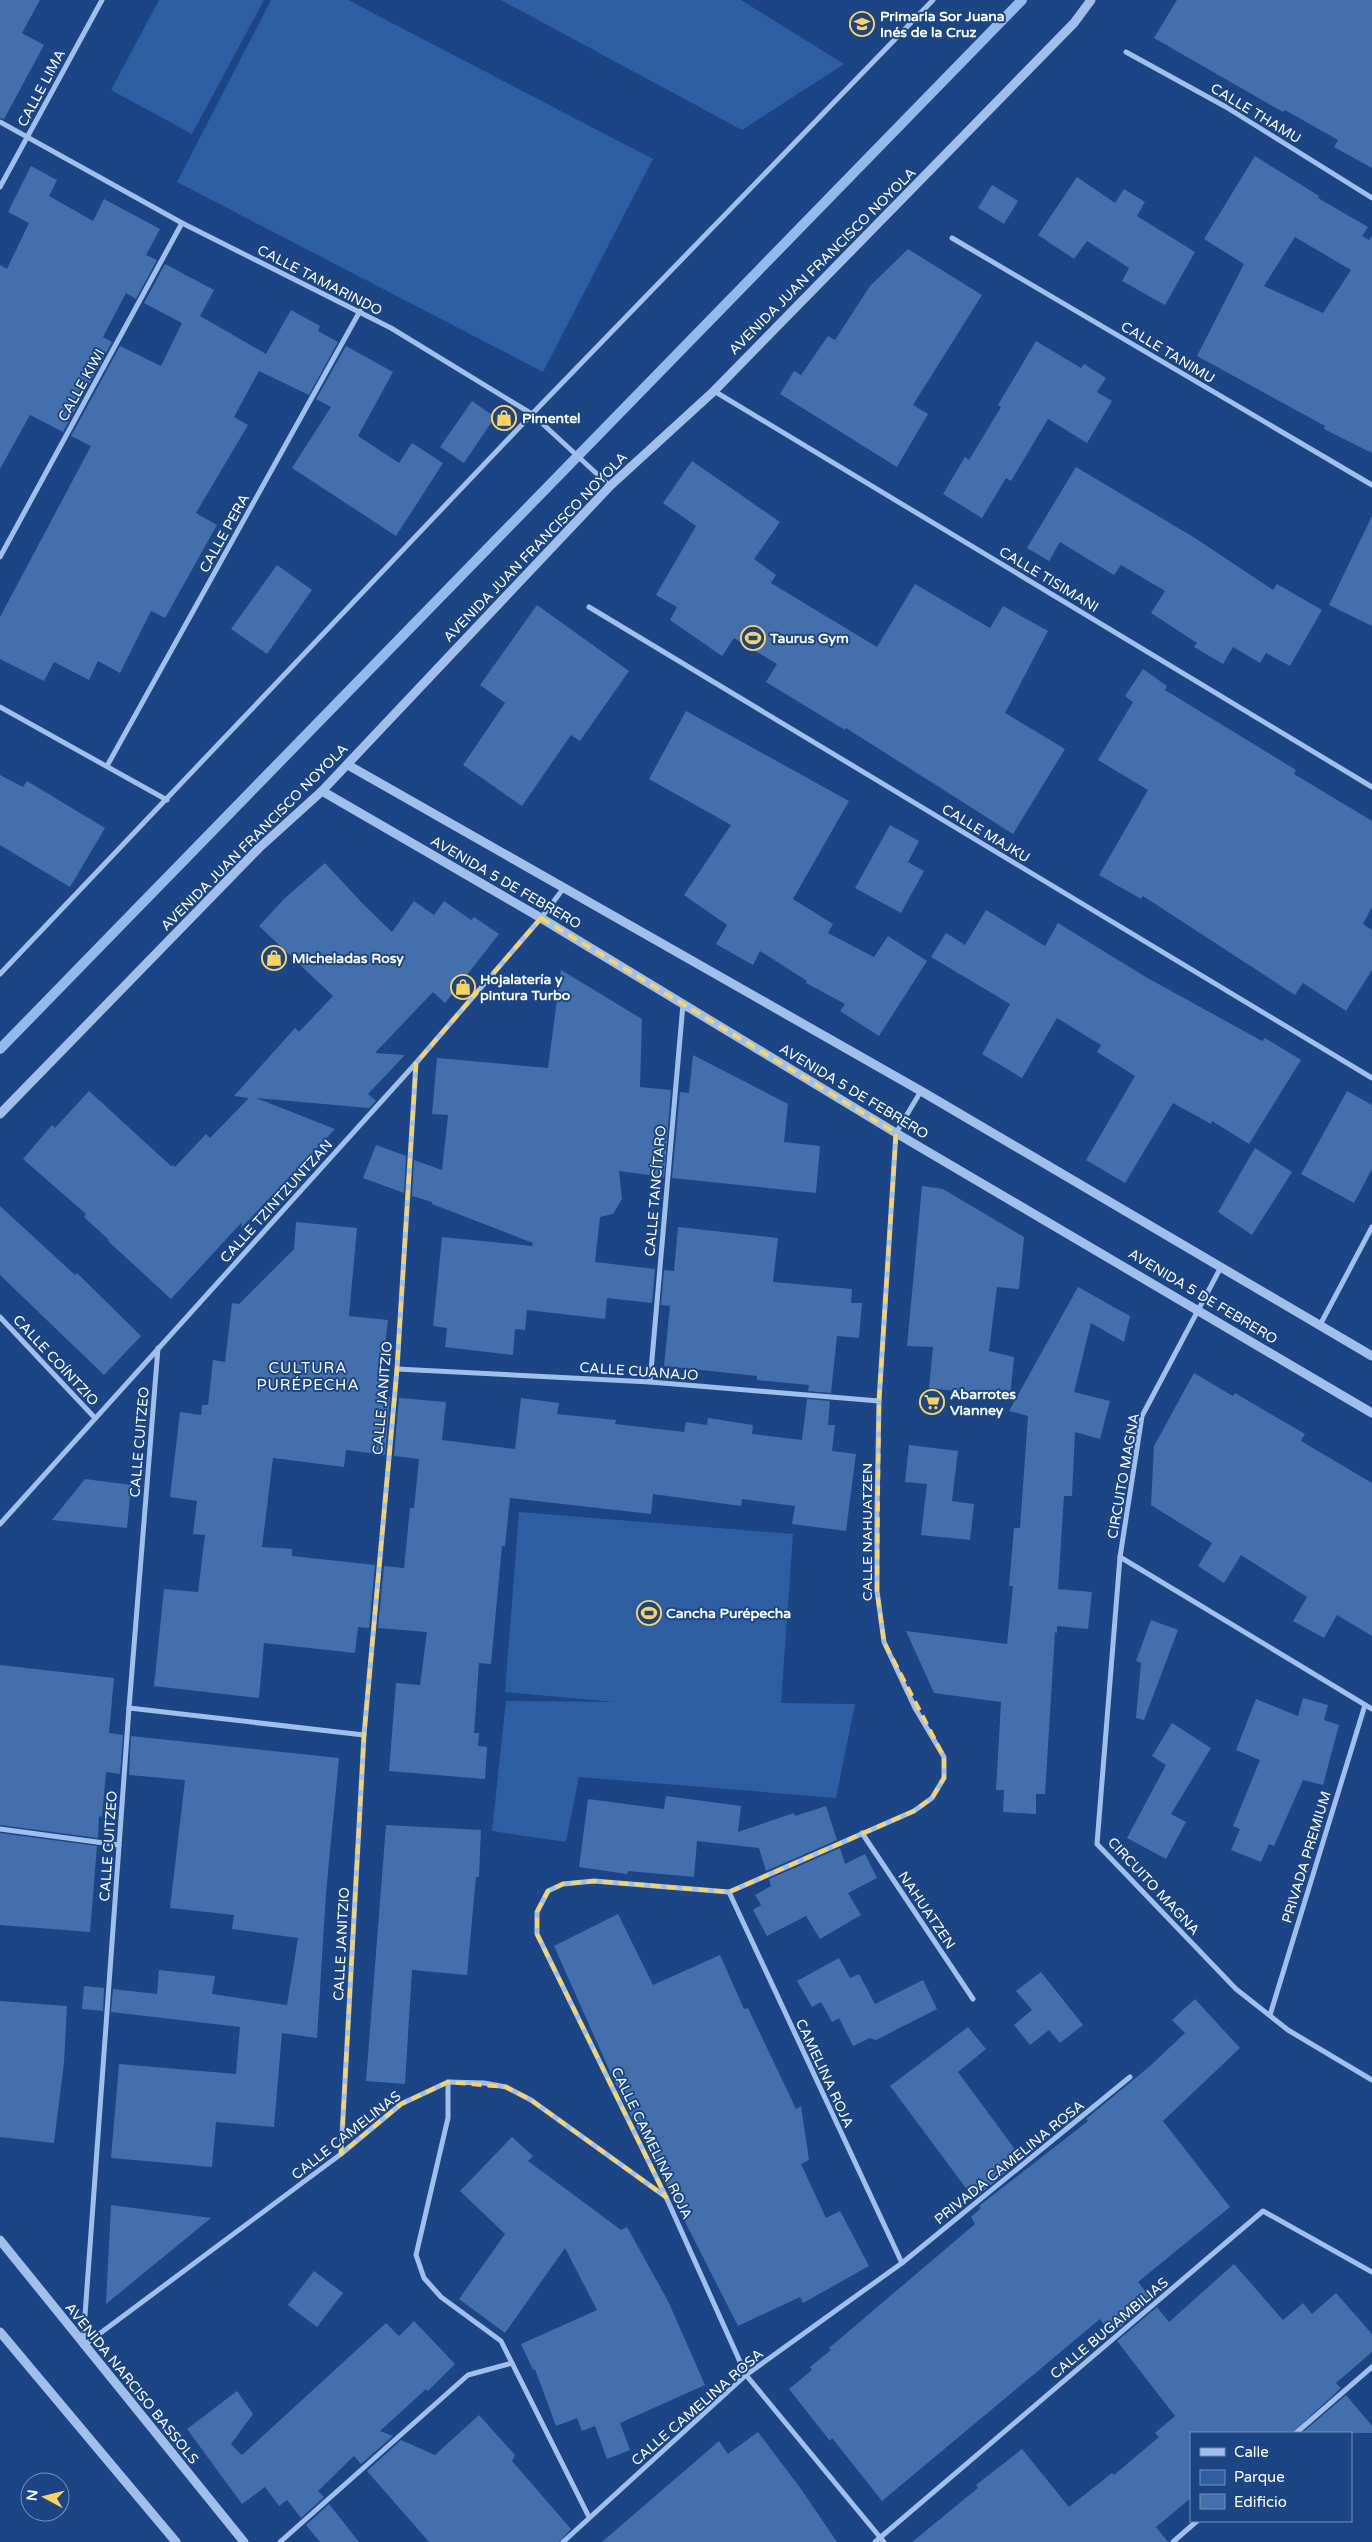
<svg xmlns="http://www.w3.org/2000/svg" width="1372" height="2542" font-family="'Varela Round',sans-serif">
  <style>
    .green { fill: #2e5ea2 }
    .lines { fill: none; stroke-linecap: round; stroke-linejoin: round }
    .stream { stroke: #93baed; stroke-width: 10 }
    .building { fill: #446fad; fill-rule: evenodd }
    .minor { stroke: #a0c0eb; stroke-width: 5 }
    .tertiary { stroke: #a0c0eb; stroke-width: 9 }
    .marked { fill: none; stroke: #fdd35d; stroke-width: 4; stroke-dasharray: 10 6; stroke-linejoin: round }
    .labels { text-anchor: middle; stroke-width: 4; stroke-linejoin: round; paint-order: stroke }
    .poi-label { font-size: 14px; font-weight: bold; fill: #fff; stroke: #1b4584; text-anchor: start }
    .street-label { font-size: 14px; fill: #fff; stroke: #1b4584 }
    .neighbourhood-label { font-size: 15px; letter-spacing: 1px; fill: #fff; stroke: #1b4584 }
  </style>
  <rect width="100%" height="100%" fill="#1b4584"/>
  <g class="green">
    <polygon points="159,0 264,0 192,134 111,90"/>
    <polygon points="271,0 348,0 653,159 543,372 177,182"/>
    <polygon points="501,0 741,0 844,64 742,130"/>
    <polygon points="519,1512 793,1534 781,1703 855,1704 836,1798 579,1777 566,1842 492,1831 506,1701 615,1702 505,1692"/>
  </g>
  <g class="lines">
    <polyline class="stream" points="0,1049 1022,0"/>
  </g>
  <g class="building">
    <polygon points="0,0 40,0 22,33 44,45 4,119 0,118"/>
    <polygon points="1177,0 1372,0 1372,168 1334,147 1338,140 1285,110 1283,112 1154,38"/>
    <path d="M 1255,156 L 1319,196 L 1318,198 L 1368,227 L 1362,236 L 1369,240 L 1372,236 L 1372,453 L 1324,429 L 1325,426 L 1197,356 L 1244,264 L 1204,239 ZM 1295,237 L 1351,270 L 1323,313 L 1264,286 Z"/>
    <polygon points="31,166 57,180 49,196 93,221 104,199 160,229 146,255 157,260 136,299 126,293 103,337 112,342 63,432 30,415 0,469 0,265 7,269 29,223 8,212"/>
    <polygon points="1077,177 1115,203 1124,189 1145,202 1137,216 1195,252 1165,305 1122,281 1129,268 1087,241 1074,259 1038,235"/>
    <polygon points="992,185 1018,201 1004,224 978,208"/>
    <polygon points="908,249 982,295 913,405 928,414 897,467 780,394 794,371 801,375 828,336 835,340 870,286"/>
    <polygon points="165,264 214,290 200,316 266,354 291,310 320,326 318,331 338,342 309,395 259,371 234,417 248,425 196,513 217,525 165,618 151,611 120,673 98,661 89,680 54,662 44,681 0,659 0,617 91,446 71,436 120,346 161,366 182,323 144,303"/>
    <polygon points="1036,341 1081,368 1084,364 1106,378 1097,392 1112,401 1087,443 1048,419 1011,481 1006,478 982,518 943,494 965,457 969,460 1001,407 998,405"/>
    <polygon points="346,346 393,372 358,436 399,463 412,443 443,463 396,536 292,468 331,407 316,399"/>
    <polygon points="472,401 495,417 464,463 440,447"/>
    <polygon points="692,461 780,522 754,559 776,575 771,583 877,647 915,584 990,628 1003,606 1048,631 1005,713 1065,749 1013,834 846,728 845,730 766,682 777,664 734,638 722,656 670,620 677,607 656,595 696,526 663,503"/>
    <polygon points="1076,467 1195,538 1273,590 1277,584 1322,610 1290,666 1266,653 1260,663 1233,647 1223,664 1194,647 1197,643 1151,613 1165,591 1121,565 1114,575 1060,542 1049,561 1027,548"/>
    <polygon points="1372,516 1372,626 1329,605"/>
    <polygon points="277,565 312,590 267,654 231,629"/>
    <polygon points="537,605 629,671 580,741 571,735 522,806 463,765 505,703 480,685"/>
    <polygon points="1143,669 1167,686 1165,690 1296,770 1294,774 1372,821 1372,907 1363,924 1372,930 1372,970 1346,1011 1303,983 1295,995 1143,896 1141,899 1099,875 1148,790 1098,760 1133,702 1125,696"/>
    <polygon points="686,711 849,801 793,899 833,924 828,933 874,957 888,936 927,961 879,1036 840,1011 845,1004 806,983 807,981 760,951 753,965 716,944 727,925 684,895 731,825 649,779"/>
    <polygon points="0,775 23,787 27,781 105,828 70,887 0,845"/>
    <polygon points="890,825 919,841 908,862 924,871 901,913 855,888"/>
    <polygon points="325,863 364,905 392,932 414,901 434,915 444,901 471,920 474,917 499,934 445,1003 433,992 375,1053 405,1055 368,1094 376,1101 369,1108 256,1098 335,1129 241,1228 242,1222 171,1299 108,1241 109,1240 84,1217 86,1214 23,1159 52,1125 55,1128 89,1091 171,1166 173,1165 175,1167 206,1134 210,1138 249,1098 234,1096 295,1028 299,1032 333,996 259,926 284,899"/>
    <polygon points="986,910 1045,946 1058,923 1144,976 1262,1041 1265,1038 1301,1060 1249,1144 1212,1121 1211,1124 1173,1103 1125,1183 1086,1160 1135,1076 1097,1052 1101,1045 1057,1018 1022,1078 982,1054 1010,1004 931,957 946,933 965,945"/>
    <polygon points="561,970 642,1019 640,1087 671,1090 664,1177 619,1171 622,1199 613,1214 600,1217 595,1262 655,1269 652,1303 607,1298 605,1319 527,1310 525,1330 515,1329 513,1355 445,1347 447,1328 433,1326 442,1237 532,1246 533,1243 432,1204 432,1202 412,1196 414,1160 442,1170 448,1115 432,1114 437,1058 548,1068"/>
    <polygon points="693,1055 788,1104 784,1142 820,1146 816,1193 672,1178 680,1092 689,1093"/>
    <polygon points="1347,1091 1372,1105 1372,1169 1354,1203 1301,1174"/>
    <polygon points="376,1145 406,1156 404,1193 363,1178"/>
    <polygon points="1255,1148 1292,1172 1252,1235 1218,1212"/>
    <polygon points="922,1186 943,1189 1024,1237 1019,1289 997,1287 989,1351 1014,1357 1010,1397 929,1388 933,1347 907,1346"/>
    <polygon points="0,1206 75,1275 77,1273 141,1336 104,1375 0,1275"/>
    <polygon points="296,1222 357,1228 349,1316 388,1320 379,1396 390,1397 385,1455 346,1450 344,1467 273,1458 262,1547 292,1549 292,1556 375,1565 369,1628 358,1627 355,1653 264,1643 259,1698 154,1686 164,1589 198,1592 205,1535 193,1534 197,1501 170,1497 180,1412 201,1415 202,1405 208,1405 213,1360 225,1362 232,1303 239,1304 294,1249"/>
    <polygon points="678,1227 778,1238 773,1282 852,1289 851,1303 862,1303 859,1338 837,1336 831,1393 808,1391 809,1385 757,1380 757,1376 664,1366 670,1306 661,1305 664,1270 674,1271"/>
    <polygon points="1078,1287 1130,1316 1124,1342 1091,1323 1074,1392 1110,1401 1100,1439 1075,1432 1072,1496 1064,1496 1058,1589 1092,1592 1088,1629 1057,1626 1057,1633 1055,1632 1045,1794 1036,1794 1036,1814 1003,1812 1004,1790 996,1790 1001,1702 934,1693 906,1631 1007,1644 1013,1586 1009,1586 1014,1528 1020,1528 1028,1416 1009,1411"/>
    <polygon points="1194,1373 1233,1396 1235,1393 1305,1434 1301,1441 1372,1483 1372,1636 1337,1615 1324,1638 1293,1621 1307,1597 1241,1555 1224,1583 1198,1566 1212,1543 1151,1505 1154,1446"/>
    <polygon points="399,1398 446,1402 442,1440 515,1449 521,1398 559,1403 557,1414 616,1420 615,1424 684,1432 686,1422 707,1425 708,1418 753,1425 752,1434 802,1440 807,1399 830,1401 828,1425 835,1425 832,1451 856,1454 846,1531 792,1524 795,1506 742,1499 741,1506 653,1494 651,1514 510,1498 505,1546 502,1546 491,1664 479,1663 474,1733 479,1733 478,1746 487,1747 485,1779 389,1771 396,1683 420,1685 427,1632 378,1628 384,1566 404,1568 410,1508 414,1508 419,1459 394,1456"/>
    <polygon points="909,1445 958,1451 952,1501 974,1504 970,1540 921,1535 927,1484 905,1482"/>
    <polygon points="85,1479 131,1485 127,1528 52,1520"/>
    <polygon points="1151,1620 1178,1630 1144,1720 1136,1718 1141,1663 1136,1661"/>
    <polygon points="0,1665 114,1678 109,1733 123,1735 120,1774 106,1772 102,1817 99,1816 98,1838 0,1825"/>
    <polygon points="1303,1698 1328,1705 1324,1720 1339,1725 1323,1785 1303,1780 1274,1846 1269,1844 1261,1862 1231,1850 1240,1829 1233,1826 1260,1760 1236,1750 1256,1699 1298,1716"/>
    <polygon points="1172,1723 1211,1748 1171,1814 1186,1822 1166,1859 1127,1838 1166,1765 1152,1756"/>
    <polygon points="131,1736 339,1758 326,1893 317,2038 282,2033 274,2127 216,2122 212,2167 111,2158 119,2064 236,2074 240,2027 111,2012 113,1989 157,1994 159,1970 215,1976 212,1994 287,2005 298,1938 232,1929 234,1915 170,1908 185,1780 129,1775"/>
    <polygon points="666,1796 741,1806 738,1832 794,1813 795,1816 826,1806 837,1840 766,1871 759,1848 697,1841 694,1877 628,1871 627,1874 579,1867 588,1799 664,1809"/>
    <polygon points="386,1825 481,1830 479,1877 476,1877 467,1975 412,1970 405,2084 366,2081"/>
    <polygon points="0,1833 97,1846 90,1932 0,1925"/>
    <polygon points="840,1848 845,1864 865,1854 877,1878 848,1893 861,1915 820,1939 806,1916 767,1936 753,1910 761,1905 755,1895 771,1886 769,1879"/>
    <polygon points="618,1914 653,1985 720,1955 744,2009 748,2008 796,2109 801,2106 809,2160 801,2164 826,2218 840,2211 869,2266 803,2303 800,2297 738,2326 620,2094 554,1946"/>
    <polygon points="839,1958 850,1978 859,1974 875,2004 923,1980 937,2009 876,2040 870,2038 853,2046 839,2018 832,2022 821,2002 812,2007 797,1981"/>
    <polygon points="1041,1972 1083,2025 1060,2043 1049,2030 1030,2045 1014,2025 1032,2010 1016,1991"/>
    <polygon points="84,1986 104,1988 103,2011 82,2009"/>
    <polygon points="1195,1999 1240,2048 1163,2121 1230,2207 1138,2282 1152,2300 1111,2335 1100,2319 882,2501 832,2438 830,2441 789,2389 812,2370 810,2367 831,2350 829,2348 975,2224 971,2217 981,2208 979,2206 1088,2121 1086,2119 1150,2066 1185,2033 1172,2020"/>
    <polygon points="0,2001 67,2006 64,2063 54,2143 0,2137"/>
    <polygon points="968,2027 986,2049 958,2072 1022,2159 974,2199 890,2086"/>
    <polygon points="512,2137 533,2156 528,2161 621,2230 627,2227 668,2301 705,2385 620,2423 630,2450 607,2459 595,2426 582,2431 577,2418 556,2426 535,2369 533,2370 521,2344 597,2310 565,2248 505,2333 459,2299 505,2234 460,2191"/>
    <polygon points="111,2205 211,2218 106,2304"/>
    <polygon points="1234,2264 1283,2320 1303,2303 1312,2314 1336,2293 1372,2334 1372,2352 1336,2383 1341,2388 1292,2433 1191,2433 1191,2498 1156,2527 1168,2542 912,2542 978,2488 976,2485 1022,2449 1069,2507 1112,2473 1114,2475 1159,2437 1155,2433 1175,2416 1117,2341 1157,2307 1169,2322"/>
    <polygon points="314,2271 343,2293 317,2327 288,2305"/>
    <polygon points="414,2321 455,2364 428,2391 426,2389 380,2431 393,2436 361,2464 354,2456 318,2491 324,2497 301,2518 287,2500 279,2506 265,2487 242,2504 187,2429 237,2391 253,2414 231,2444 242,2455 386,2323 399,2336"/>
    <polygon points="1346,2395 1372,2426 1372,2433 1302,2433"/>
    <polygon points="479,2415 515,2455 512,2461 571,2529 559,2542 429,2542 367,2471 401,2440 435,2455"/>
    <polygon points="758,2432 801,2489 837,2542 602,2542 719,2441 728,2454"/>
    <polygon points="329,2504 359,2542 320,2542 306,2525"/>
  </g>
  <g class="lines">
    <g class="minor">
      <polyline points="1126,52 1226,107 1372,198"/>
      <polyline points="0,122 182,223 391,328 532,414 610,486"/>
      <polyline points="0,187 102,0"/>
      <polyline points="952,238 1372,485"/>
      <polyline points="714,391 1372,787"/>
      <polyline points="0,557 182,223"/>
      <polyline points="589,607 1372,1078"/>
      <polyline points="0,707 167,800"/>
      <polyline points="107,766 360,311"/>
      <polyline points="0,974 532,414 933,0"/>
      <polyline points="1221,1267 1142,1416 1120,1557 1097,1844 1236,1989 1288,2030 1372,2080"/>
      <polyline points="0,1317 95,1418"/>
      <polyline points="1320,1325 1372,1227"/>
      <polyline points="397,1369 650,1382 879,1401"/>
      <polyline points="650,1382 683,1004"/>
      <polyline points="0,1524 416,1063 541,918 563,889"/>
      <polyline points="1120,1557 1372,1709"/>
      <polyline points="129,1708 364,1735"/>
      <polyline points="0,1829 119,1845"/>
      <polyline points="862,1833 973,1999"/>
      <polyline points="729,1892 902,2263"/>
      <polyline points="1270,2015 1365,1705"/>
      <polyline points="448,2082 448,2118 416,2255 424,2278 441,2297 501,2341 589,2517"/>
      <polyline points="341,2154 364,1735 397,1369 416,1063"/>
      <polyline points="83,2343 129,1708 158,1348"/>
      <polyline points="83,2346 341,2154 401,2104 448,2082 484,2083 506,2087 531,2100 666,2197"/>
      <polyline points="1296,2433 1372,2367"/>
      <polyline points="280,2542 468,2375 512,2363"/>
      <polyline points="563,2542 746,2375 902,2263 1130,2077"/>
      <polyline points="875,2542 1263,2211 1372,2272"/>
      <polyline points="884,2542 746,2375 666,2197 537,1934 537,1912 548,1891 563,1884 594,1881 729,1892 914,1811 932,1798 944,1778 944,1757 915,1708 884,1642 877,1591 877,1509 879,1401 896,1133 921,1091"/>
      <polyline points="1173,2542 1197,2521"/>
    </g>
    <g class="tertiary">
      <polyline points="348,765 921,1091 1372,1356"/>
      <polyline points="322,791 541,918 896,1133 1372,1413"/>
      <polyline points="0,1114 259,848 322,791 610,486 714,391 1074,23 1091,0"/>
      <polyline points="0,2240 244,2542"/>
      <polyline points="0,2332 176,2542"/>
    </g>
  </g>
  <path class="marked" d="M 541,918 L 896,1133 L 879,1401 L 877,1591 L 884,1642 L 944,1757 L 944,1778 L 932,1798 L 914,1811 L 729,1892 L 594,1881 L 563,1884 L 548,1891 L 537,1912 L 537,1934 L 666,2197 L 531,2100 L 506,2087 L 448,2082 L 401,2104 L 341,2154 L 364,1735 L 397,1369 L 416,1063 Z"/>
  <defs>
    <symbol id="school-ring" viewBox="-11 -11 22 22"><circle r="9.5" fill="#1b4584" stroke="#fdd35d" stroke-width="1.5"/><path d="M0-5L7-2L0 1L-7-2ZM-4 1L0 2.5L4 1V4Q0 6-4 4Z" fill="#fdd35d"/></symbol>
    <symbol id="shop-ring" viewBox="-11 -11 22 22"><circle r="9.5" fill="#1b4584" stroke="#fdd35d" stroke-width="1.5"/><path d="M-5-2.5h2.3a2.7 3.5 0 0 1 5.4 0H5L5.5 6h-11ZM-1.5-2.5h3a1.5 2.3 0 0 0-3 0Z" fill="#fdd35d"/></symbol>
    <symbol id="stadium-ring" viewBox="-11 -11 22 22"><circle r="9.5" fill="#1b4584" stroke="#fdd35d" stroke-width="1.5"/><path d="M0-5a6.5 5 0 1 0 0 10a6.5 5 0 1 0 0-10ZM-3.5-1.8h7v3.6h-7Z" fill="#fdd35d"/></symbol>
    <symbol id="supermarket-ring" viewBox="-11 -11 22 22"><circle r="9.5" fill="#1b4584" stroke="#fdd35d" stroke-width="1.5"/><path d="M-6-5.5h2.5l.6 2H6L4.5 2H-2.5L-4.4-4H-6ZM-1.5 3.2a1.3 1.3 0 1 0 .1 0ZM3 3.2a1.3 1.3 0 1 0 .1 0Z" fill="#fdd35d"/></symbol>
  </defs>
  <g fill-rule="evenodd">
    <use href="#school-ring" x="848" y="10" width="28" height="28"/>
    <use href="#shop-ring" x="490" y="404" width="28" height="28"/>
    <use href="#stadium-ring" x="739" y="624" width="28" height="28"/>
    <use href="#shop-ring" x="260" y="944" width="28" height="28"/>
    <use href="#shop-ring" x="449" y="973" width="28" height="28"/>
    <use href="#supermarket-ring" x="918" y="1388" width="28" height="28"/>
    <use href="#stadium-ring" x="635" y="1599" width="28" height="28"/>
  </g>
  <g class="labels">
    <g class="poi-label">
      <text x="880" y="21">Primaria Sor Juana<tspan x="880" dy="16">Inés de la Cruz</tspan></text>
      <text x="522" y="423">Pimentel</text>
      <text x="770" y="643">Taurus Gym</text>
      <text x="292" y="963">Micheladas Rosy</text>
      <text x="480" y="984">Hojalatería y<tspan x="480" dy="16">pintura Turbo</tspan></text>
      <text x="950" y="1399">Abarrotes<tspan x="950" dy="16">Vianney</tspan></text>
      <text x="666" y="1618">Cancha Purépecha</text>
    </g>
    <g class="street-label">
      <text transform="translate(41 88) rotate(-62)" y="5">CALLE LIMA</text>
      <text transform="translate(1256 113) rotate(31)" y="5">CALLE THAMU</text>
      <text transform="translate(822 261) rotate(-45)" y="5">AVENIDA JUAN FRANCISCO NOYOLA</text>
      <text transform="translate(320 280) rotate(27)" y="5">CALLE TAMARINDO</text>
      <text transform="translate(1168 352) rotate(31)" y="5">CALLE TANIMU</text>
      <text transform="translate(81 385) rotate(-61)" y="5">CALLE KIWI</text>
      <text transform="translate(224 533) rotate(-61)" y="5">CALLE PERA</text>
      <text transform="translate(535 547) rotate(-46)" y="5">AVENIDA JUAN FRANCISCO NOYOLA</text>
      <text transform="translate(1049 579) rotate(31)" y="5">CALLE TISIMANI</text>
      <text transform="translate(986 833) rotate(31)" y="5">CALLE MAJKU</text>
      <text transform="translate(254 837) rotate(-45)" y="5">AVENIDA JUAN FRANCISCO NOYOLA</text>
      <text transform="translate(506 882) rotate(30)" y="5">AVENIDA 5 DE FEBRERO</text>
      <text transform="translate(854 1091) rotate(31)" y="5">AVENIDA 5 DE FEBRERO</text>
      <text transform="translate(655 1191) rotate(-85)" y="5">CALLE TANCÍTARO</text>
      <text transform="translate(276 1201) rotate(-48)" y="5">CALLE TZINTZUNTZAN</text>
      <text transform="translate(1203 1296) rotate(31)" y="5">AVENIDA 5 DE FEBRERO</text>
      <text transform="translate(56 1360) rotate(47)" y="5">CALLE COÍNTZIO</text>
      <text transform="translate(639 1371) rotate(4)" y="5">CALLE CUANAJO</text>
      <text transform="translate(382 1398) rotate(-85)" y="5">CALLE JANITZIO</text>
      <text transform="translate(139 1442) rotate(-85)" y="5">CALLE CUITZEO</text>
      <text transform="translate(1123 1476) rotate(-80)" y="5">CIRCUITO MAGNA</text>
      <text transform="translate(867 1532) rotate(-90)" y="5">CALLE NAHUATZEN</text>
      <text transform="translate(108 1846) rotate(-86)" y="5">CALLE CUITZEO</text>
      <text transform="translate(1306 1857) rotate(-73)" y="5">PRIVADA PREMIUM</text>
      <text transform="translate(1154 1886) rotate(47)" y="5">CIRCUITO MAGNA</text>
      <text transform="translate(927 1910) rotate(56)" y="5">NAHUATZEN</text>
      <text transform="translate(341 1944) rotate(-87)" y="5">CALLE JANITZIO</text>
      <text transform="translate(825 2073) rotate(65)" y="5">CAMELINA ROJA</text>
      <text transform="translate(346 2135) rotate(-38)" y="5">CALLE CAMELINAS</text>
      <text transform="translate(652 2143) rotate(64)" y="5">CALLE CAMELINA ROJA</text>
      <text transform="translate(1009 2162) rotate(-39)" y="5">PRIVADA CAMELINA ROSA</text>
      <text transform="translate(1109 2328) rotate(-40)" y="5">CALLE BUGAMBILIAS</text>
      <text transform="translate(132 2383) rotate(51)" y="5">AVENIDA NARCISO BASSOLS</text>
      <text transform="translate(697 2407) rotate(-41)" y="5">CALLE CAMELINA ROSA</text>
    </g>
    <g class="neighbourhood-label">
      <text x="308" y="1373">CULTURA<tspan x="308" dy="17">PURÉPECHA</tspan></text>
    </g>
  </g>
  <rect x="1190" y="2432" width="162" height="90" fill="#1b4584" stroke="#768fb5"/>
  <rect x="1200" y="2448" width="25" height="8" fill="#a0c0eb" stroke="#768fb5"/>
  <text x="1234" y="2457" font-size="15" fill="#ffffff">Calle</text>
  <rect x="1200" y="2470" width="25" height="15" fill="#2e5ea2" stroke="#768fb5"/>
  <text x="1234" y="2482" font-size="15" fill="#ffffff">Parque</text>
  <rect x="1200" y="2494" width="25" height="15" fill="#446fad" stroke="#768fb5"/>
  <text x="1234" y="2507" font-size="15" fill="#ffffff">Edificio</text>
  <g transform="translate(45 2497) rotate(277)"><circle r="24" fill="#1b4584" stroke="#768fb5"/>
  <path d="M0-4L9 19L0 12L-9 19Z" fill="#fdd35d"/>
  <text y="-8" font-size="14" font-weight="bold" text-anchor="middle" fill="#ffffff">N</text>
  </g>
</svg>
